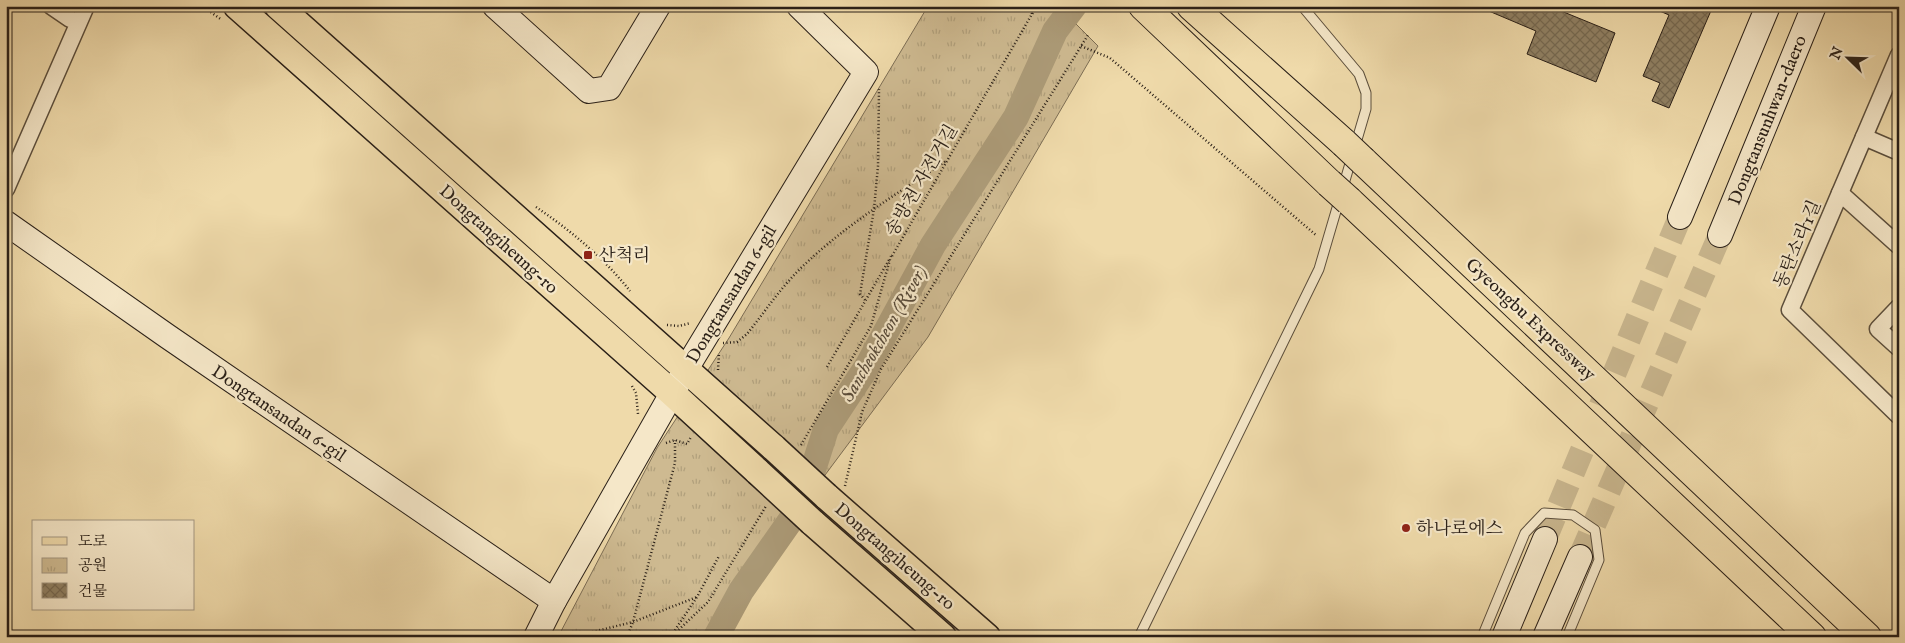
<svg xmlns="http://www.w3.org/2000/svg" width="1905" height="643" font-family="'IM FELL English','Noto Serif KR',serif">
  <style>
    .park { fill: url(#park-tufts); stroke: #7c6d54 }
    .lines { fill: none; stroke-linecap: round; stroke-linejoin: round }
    .river { stroke: #ac9b78; stroke-width: 26 }
    .building { fill: url(#building-cross-hatch); stroke: #2a2018 }
    .secondary-tunnel { stroke: #c8b58d; stroke-width: 24; stroke-dasharray: 24 12; stroke-linecap: butt }
    .lane-casing { stroke: #5b4e3c; stroke-width: 11 }
    .street-casing { stroke: #5b4e3c; stroke-width: 19 }
    .secondary-casing { stroke: #2a2018; stroke-width: 26 }
    .primary-casing { stroke: #2a2018; stroke-width: 29 }
    .highway-casing { stroke: #2a2018; stroke-width: 30 }
    .path { stroke: #2a2018; stroke-width: 2.5; stroke-dasharray: 1 2.5; stroke-linecap: butt }
    .lane { stroke: #f5e7c8; stroke-width: 9 }
    .street { stroke: #f5e7c8; stroke-width: 16 }
    .secondary { stroke: #f5e7c8; stroke-width: 24 }
    .primary { stroke: #efdaaa; stroke-width: 26 }
    .highway { stroke: #efdaaa; stroke-width: 28 }
    .primary-bridge-casing { stroke: #2a2018; stroke-width: 29; stroke-linecap: butt }
    .highway-bridge-casing { stroke: #2a2018; stroke-width: 30; stroke-linecap: butt }
    .primary-bridge { stroke: #efdaaa; stroke-width: 26 }
    .highway-bridge { stroke: #efdaaa; stroke-width: 28 }
    .poi-dot { fill: #8f2418; stroke: #f5e7c8; stroke-width: 2 }
    .labels { text-anchor: middle; stroke-width: 4.5; stroke-linejoin: round; paint-order: stroke }
    .street-label { font-size: 18px; fill: #2a2018; stroke: #f5e7c8 }
    .poi-label { font-size: 18px; fill: #2a2018; stroke: #f5e7c8; text-anchor: start }
    .water-label { font-size: 19px; font-style: italic; fill: #584b3a; stroke: #f5e7c8 }
  </style>
  <defs>
    <pattern id="park-tufts" width="24" height="20" patternUnits="userSpaceOnUse" patternTransform="scale(1.25)"><rect width="24" height="20" fill="#ceba91"/><path d="M3 7l-1-3M5 7V3M7 7l1-3M15 17l-1-3M17 17v-4M19 17l1-3" fill="none" stroke="#b1a07c"/></pattern>
    <pattern id="building-cross-hatch" width="8" height="8" patternUnits="userSpaceOnUse" patternTransform="scale(1.25)"><rect width="8" height="8" fill="#908164"/><path d="M0 0l8 8M0 8l8-8" fill="none" stroke="#766951"/></pattern>
  </defs>
  <rect width="100%" height="100%" fill="#efdaaa"/>
  <filter id="stains"><feTurbulence type="fractalNoise" baseFrequency=".004" numOctaves="4"/><feColorMatrix values="0 0 0 0 .2 0 0 0 0 .09 0 0 0 0 .02 0 0 0 .5 -.17"/></filter>
  <radialGradient id="worn" r=".72"><stop offset=".6" stop-color="#630" stop-opacity="0"/><stop offset="1" stop-color="#630" stop-opacity=".3"/></radialGradient>
  <polygon class="park" points="928,6 1058,6 1098,46 928,337 787,526 718,637 558,637 657,448 729,338"/>
  <g class="lines">
    <polyline class="river" points="716,637 741,591 802,504 826,429 868,365 933,245 1016,117 1055,31 1074,6"/>
  </g>
  <g class="building">
    <polygon points="1477,6 1549,6 1615,33 1596,82 1527,54 1536,31"/>
    <polygon points="1648,6 1713,6 1669,108 1652,101 1660,83 1643,76 1669,15"/>
  </g>
  <g class="lines">
    <g class="secondary-tunnel">
      <polyline points="1545,539 1680,217"/>
      <polyline points="1580,557 1720,235"/>
    </g>
    <defs>
      <g id="lane">
        <polyline points="1139,637 1319,269 1366,109 1366,93 1359,74 1302,6"/>
        <polyline points="1482,637 1525,533 1544,513 1573,515 1595,530 1599,560 1567,637"/>
      </g>
      <g id="street">
        <polyline points="51,6 70,19"/>
        <polyline points="1899,55 1790,310 1899,416"/>
        <polyline points="1864,137 1899,152"/>
        <polyline points="6,189 86,6"/>
        <polyline points="1840,193 1899,246"/>
        <polyline points="1899,307 1878,329 1899,348"/>
      </g>
      <g id="secondary">
        <polyline points="495,6 589,91 609,88 658,6"/>
        <polyline points="1680,217 1768,6"/>
        <polyline points="6,223 167,336 554,601"/>
        <polyline points="1720,235 1814,6"/>
        <polyline points="536,637 554,601 686,369 866,72 799,6"/>
        <polyline points="1504,637 1545,539"/>
        <polyline points="1545,637 1580,557"/>
      </g>
      <g id="primary">
        <polyline points="237,6 672,393 758,472"/>
        <polyline points="278,6 774,448"/>
        <polyline points="826,496 987,637"/>
        <polyline points="812,522 943,637"/>
      </g>
      <g id="highway">
        <polyline points="1143,6 1329,183"/>
        <polyline points="1191,6 1344,143"/>
        <polyline points="1363,161 1867,637"/>
        <polyline points="1349,201 1812,637"/>
      </g>
    </defs>
    <use href="#lane" class="lane-casing"/>
    <use href="#street" class="street-casing"/>
    <use href="#secondary" class="secondary-casing"/>
    <use href="#primary" class="primary-casing"/>
    <use href="#highway" class="highway-casing"/>
    <g class="path">
      <polyline points="202,6 222,20"/>
      <polyline points="1031,6 1032,14"/>
      <polyline points="1081,46 1110,58 1317,236"/>
      <path d="M 536,207 C 570,230 604,258 630,291"/>
      <polyline points="892,256 1032,14 1039,6"/>
      <polyline points="865,300 860,294 874,209 878,166 879,89"/>
      <polyline points="667,325 679,326 691,323"/>
      <path d="M 723,343 L 737,342 L 747,334 C 764,313 779,290 798,271 C 842,227 895,195 946,161"/>
      <polyline points="827,367 889,260"/>
      <polyline points="718,370 719,353"/>
      <polyline points="632,386 636,393 638,414"/>
      <polyline points="666,443 675,440 687,444 691,437"/>
      <polyline points="801,445 871,326 891,256"/>
      <polyline points="845,486 862,412 881,369 1088,35"/>
      <polyline points="671,636 697,597 719,556"/>
      <polyline points="572,637 633,622 697,597"/>
      <polyline points="627,637 633,622 675,463 675,440"/>
      <polyline points="671,637 708,602 766,506"/>
    </g>
    <use href="#lane" class="lane"/>
    <use href="#street" class="street"/>
    <use href="#secondary" class="secondary"/>
    <use href="#primary" class="primary"/>
    <use href="#highway" class="highway"/>
    <defs>
      <g id="primary-bridge">
        <polyline points="774,448 826,496"/>
        <polyline points="758,472 812,522"/>
      </g>
      <g id="highway-bridge">
        <polyline points="1344,143 1363,161"/>
        <polyline points="1329,183 1349,201"/>
      </g>
    </defs>
    <use href="#primary-bridge" class="primary-bridge-casing"/>
    <use href="#highway-bridge" class="highway-bridge-casing"/>
    <use href="#primary-bridge" class="primary-bridge"/>
    <use href="#highway-bridge" class="highway-bridge"/>
  </g>
  <g class="poi-dot">
    <rect x="583" y="250" width="10" height="10" rx="2.5"/>
    <circle cx="1406" cy="528" r="5"/>
  </g>
  <g class="labels">
    <g class="street-label">
      <text transform="translate(1767 120) rotate(-68)" y="6">Dongtansunhwan-daero</text>
      <text transform="translate(921 180) rotate(-60)" y="6">송방천 자전거길</text>
      <text transform="translate(499 239) rotate(42)" y="6">Dongtangiheung-ro</text>
      <text transform="translate(1797 244) rotate(-67)" y="6">동탄소라1길</text>
      <text transform="translate(731 294) rotate(-59)" y="6">Dongtansandan 6-gil</text>
      <text transform="translate(1531 319) rotate(43)" y="6">Gyeongbu Expressway</text>
      <text transform="translate(279 413) rotate(34)" y="6">Dongtansandan 6-gil</text>
      <text transform="translate(895 556) rotate(41)" y="6">Dongtangiheung-ro</text>
    </g>
    <g class="poi-label">
      <text x="598" y="261">산척리</text>
      <text x="1416" y="534">하나로에스</text>
    </g>
    <g class="water-label">
      <text transform="translate(883 333) rotate(-60)" y="7">Sancheokcheon (River)</text>
    </g>
  </g>
  <rect width="1905" height="643" fill="none" stroke="#efdaaa" stroke-width="25"/>
  <rect x="8" y="8" width="1890" height="628" fill="none" stroke="#2a2018" stroke-width="2.5"/>
  <rect x="12" y="12" width="1880" height="618" fill="none" stroke="#2a2018"/>
  <rect x="32" y="520" width="162" height="90" fill="#f5e7c8" stroke="#a49782"/>
  <rect x="42" y="537" width="25" height="8" fill="#efdaaa" stroke="#a49782"/>
  <text x="78" y="546" font-size="15" fill="#2a2018">도로</text>
  <rect x="42" y="558" width="25" height="15" fill="url(#park-tufts)" stroke="#a49782"/>
  <text x="78" y="570" font-size="15" fill="#2a2018">공원</text>
  <rect x="42" y="583" width="25" height="15" fill="url(#building-cross-hatch)" stroke="#a49782"/>
  <text x="78" y="596" font-size="15" fill="#2a2018">건물</text>
  <g transform="translate(1848 58) rotate(293)" stroke="#f5e7c8" stroke-width="4" paint-order="stroke">
  <path d="M0-4L9 19L0 12L-9 19Z" fill="#2a2018"/>
  <text y="-8" font-size="14" font-weight="bold" text-anchor="middle" fill="#2a2018">N</text>
  </g>
  <rect width="100%" height="100%" filter="url(#stains)"/>
  <rect width="100%" height="100%" fill="url(#worn)"/>
</svg>
